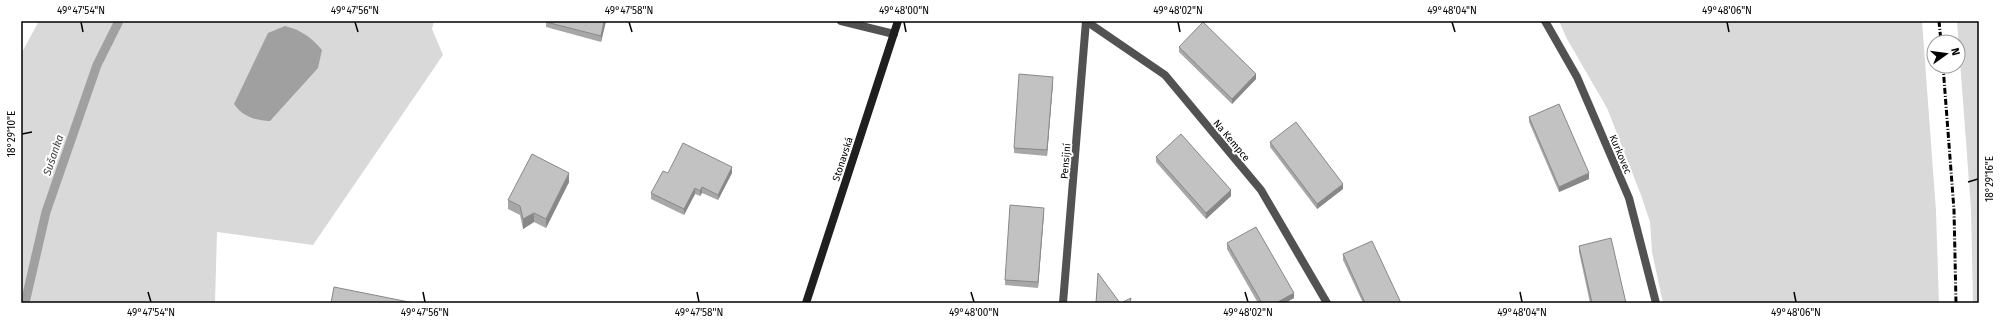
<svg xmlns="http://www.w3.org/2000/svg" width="2000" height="324" font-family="'Fira Sans',sans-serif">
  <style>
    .green { fill: #d9d9d9 }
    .water { fill: #a0a0a0 }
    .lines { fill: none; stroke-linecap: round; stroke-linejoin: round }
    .stream { stroke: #a0a0a0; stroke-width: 9 }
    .lane { stroke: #525252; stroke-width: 8 }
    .street { stroke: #525252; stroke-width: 8 }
    .secondary { stroke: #1f1f1f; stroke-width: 8 }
    .rail { stroke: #000; stroke-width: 3; stroke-dasharray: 6 2 1 2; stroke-linecap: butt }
    .wall { fill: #a7a7a7 }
    .shaded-wall { fill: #888 }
    .building { fill: #c2c2c2; stroke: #888 }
    .ticks { fill: none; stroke: #000; stroke-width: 1.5 }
    .labels { text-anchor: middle; stroke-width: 4; stroke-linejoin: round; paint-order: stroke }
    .street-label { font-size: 10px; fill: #000; stroke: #fff }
    .water-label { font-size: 11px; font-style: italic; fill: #414141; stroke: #fff }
    .neatline { fill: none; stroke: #000; stroke-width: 1.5 }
    .ticks-label { font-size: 10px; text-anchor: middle; fill: #000 }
  </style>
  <rect width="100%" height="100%" fill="#fff"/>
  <g class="green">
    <polygon points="39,21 434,21 432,29 443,55 313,245 217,232 215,303 21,303 21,54"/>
    <polygon points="1559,21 1922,21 1936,211 1939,303 1663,303 1652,252 1650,222 1641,195 1607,108 1567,39"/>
    <polygon points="1957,21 1979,21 1979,303 1973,303 1971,209"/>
  </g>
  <path class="water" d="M 285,26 C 301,30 311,37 322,50 L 318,68 L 270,121 C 255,120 243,117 234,104 L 268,33 Z"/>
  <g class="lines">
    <polyline class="stream" points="25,303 46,212 97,65 119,21"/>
    <polyline class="lane" points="841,21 894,34"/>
    <g class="street">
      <polyline points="1086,21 1165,75 1261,190 1327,303"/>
      <polyline points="1545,21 1577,77 1629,198 1656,303"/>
      <polyline points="1063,303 1086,21"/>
    </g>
    <polyline class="secondary" points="806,303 898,21"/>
    <g class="rail">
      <polyline points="1939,21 1941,42"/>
      <polyline points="1943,66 1954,210 1956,303"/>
    </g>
  </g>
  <g class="wall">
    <polygon points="546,21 606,21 601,42 546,27"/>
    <polygon points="1179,47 1256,79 1232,104 1179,52"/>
    <polygon points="1053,82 1047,156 1014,153 1014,148"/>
    <polygon points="1529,117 1589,179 1559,192 1529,122"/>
    <polygon points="1270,142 1343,189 1317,209 1270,147"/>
    <polygon points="1156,157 1231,196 1206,219 1156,162"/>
    <polygon points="668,173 732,173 718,200 702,193 700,196 695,194 684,215 651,199 651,193"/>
    <polygon points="569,182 546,228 534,222 523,229 520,215 508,209 508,200"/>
    <polygon points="1044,213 1038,288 1005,285 1005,280"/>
    <polygon points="1227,243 1294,298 1285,303 1258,303 1227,249"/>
    <polygon points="1579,246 1626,303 1590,303 1579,252"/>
    <polygon points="1343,254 1401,303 1363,303 1343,260"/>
  </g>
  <g class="shaded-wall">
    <polygon points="604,21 606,21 601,42 601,36"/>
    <polygon points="1256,74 1256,79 1232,104 1232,99"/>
    <polygon points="1053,77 1053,82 1047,156 1047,150"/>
    <polygon points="732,167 732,173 718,200 718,195"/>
    <polygon points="569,173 569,182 546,228 546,219"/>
    <polygon points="1589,173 1589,179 1559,192 1559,187"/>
    <polygon points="1343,184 1343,189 1317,209 1317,204"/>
    <polygon points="702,187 702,193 700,196 700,191"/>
    <polygon points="695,188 695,194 684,215 684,209"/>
    <polygon points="1231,190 1231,196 1206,219 1206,213"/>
    <polygon points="1044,208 1044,213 1038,288 1038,282"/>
    <polygon points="534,213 534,222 523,229 523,219"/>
    <polygon points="1294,293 1294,298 1285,303 1276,303"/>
  </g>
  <g class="building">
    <polygon points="546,21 604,21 601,36 546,22"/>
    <polygon points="1203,22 1256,74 1232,99 1179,47"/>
    <polygon points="1019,74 1053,77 1047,150 1014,148"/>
    <polygon points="1559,104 1589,173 1559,187 1529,117"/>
    <polygon points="1296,122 1343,184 1317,204 1270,142"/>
    <polygon points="1181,134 1231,190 1206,213 1156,157"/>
    <polygon points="683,143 732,167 718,195 702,187 700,191 695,188 684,209 651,193 663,171 668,173"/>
    <polygon points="532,154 569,173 546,219 534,213 523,219 520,206 508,200"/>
    <polygon points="1010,205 1044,208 1038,282 1005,280"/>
    <polygon points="1256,227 1294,293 1276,303 1262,303 1227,243"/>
    <polygon points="1611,238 1626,303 1592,303 1579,246"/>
    <polygon points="1372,241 1401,303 1365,303 1343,254"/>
    <polygon points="1098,273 1120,303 1096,303"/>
    <polygon points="334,287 414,303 331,303"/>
    <polygon points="1131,298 1130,303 1121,303"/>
  </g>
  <path class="ticks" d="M 81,22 L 83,32M 355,22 L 358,32M 629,22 L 632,32M 904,22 L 906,32M 1178,22 L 1180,32M 1452,22 L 1455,32M 1727,22 L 1729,32M 22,134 L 32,132M 1968,182 L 1978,179M 148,292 L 151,302M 423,292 L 425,302M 697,292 L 699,302M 971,292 L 974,302M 1245,292 L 1248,302M 1520,292 L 1522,302M 1794,292 L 1796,302"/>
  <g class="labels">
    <g class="street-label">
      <text transform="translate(1232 140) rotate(50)" y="4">Na Kempce</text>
      <text transform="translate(1621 154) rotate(67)" y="4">Kurkovec</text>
      <text transform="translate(842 159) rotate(-72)" y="4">Stonavská</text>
      <text transform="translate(1065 161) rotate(-85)" y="4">Pensijní</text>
    </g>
    <g class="water-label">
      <text transform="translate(53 155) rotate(-71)" y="4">Sušanka</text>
    </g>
  </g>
  <rect width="2000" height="324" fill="none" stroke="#ffffff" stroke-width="44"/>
  <g transform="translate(1946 54) rotate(76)"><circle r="19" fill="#ffffff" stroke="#999999"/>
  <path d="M0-3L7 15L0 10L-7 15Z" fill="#000000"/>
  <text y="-6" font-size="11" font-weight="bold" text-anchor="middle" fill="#000000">N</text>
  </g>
  <rect x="22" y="22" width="1956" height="280" class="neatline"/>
  <g class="ticks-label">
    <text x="81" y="14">49°47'54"N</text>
    <text x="355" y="14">49°47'56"N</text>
    <text x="629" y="14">49°47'58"N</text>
    <text x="904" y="14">49°48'00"N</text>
    <text x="1178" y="14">49°48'02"N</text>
    <text x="1452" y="14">49°48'04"N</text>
    <text x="1727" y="14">49°48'06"N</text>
    <text transform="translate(11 134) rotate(-90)" y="4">18°29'10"E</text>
    <text transform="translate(1989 179) rotate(-90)" y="4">18°29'16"E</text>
    <text x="151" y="316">49°47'54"N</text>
    <text x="425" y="316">49°47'56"N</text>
    <text x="699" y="316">49°47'58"N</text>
    <text x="974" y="316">49°48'00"N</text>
    <text x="1248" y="316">49°48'02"N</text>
    <text x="1522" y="316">49°48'04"N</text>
    <text x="1796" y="316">49°48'06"N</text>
  </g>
</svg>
